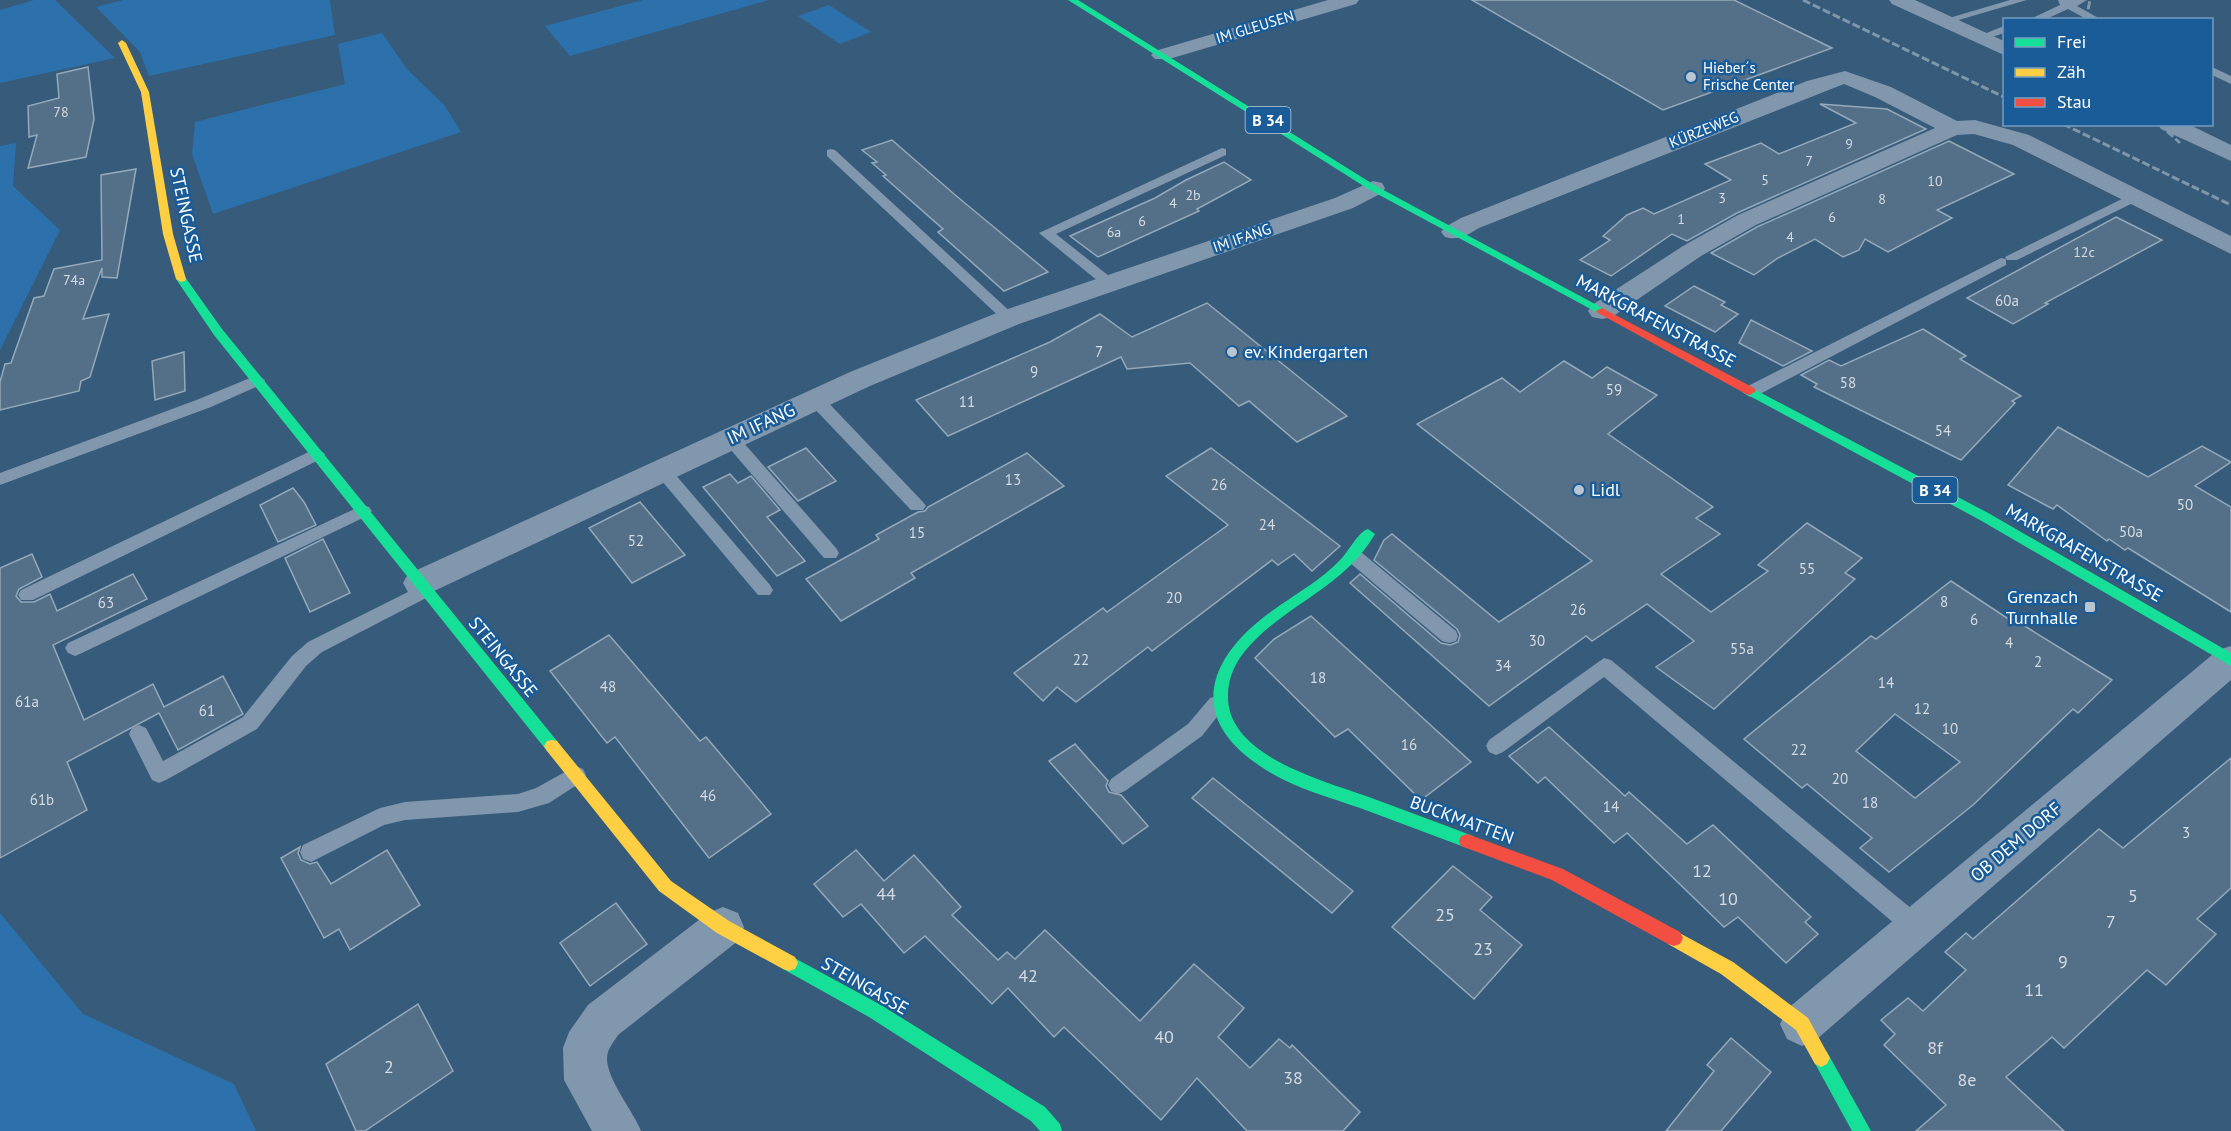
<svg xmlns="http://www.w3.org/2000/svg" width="2231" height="1131" font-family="'PT Sans',sans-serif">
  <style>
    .green { fill: #2c71ab }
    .building { fill: #547089; stroke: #94a9ba; stroke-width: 1.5; fill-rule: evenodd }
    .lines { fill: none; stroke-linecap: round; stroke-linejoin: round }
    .lane { fill: #8097ad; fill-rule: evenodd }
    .street { fill: #8097ad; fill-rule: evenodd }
    .fast { fill: #16e098; fill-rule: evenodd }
    .slow { fill: #ffcf43; fill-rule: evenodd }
    .jam { fill: #f24e42; fill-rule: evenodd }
    .rail { stroke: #7f97ab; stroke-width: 3; stroke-dasharray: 8 3; stroke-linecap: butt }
    .poi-dot { fill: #b9c6d0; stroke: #1a5c97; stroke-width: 2 }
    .labels { text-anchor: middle; stroke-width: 5; stroke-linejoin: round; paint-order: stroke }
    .far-number-label { font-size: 14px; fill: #d4dbe2 }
    .far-street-label { font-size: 15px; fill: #fff; stroke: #1a5c97 }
    .far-poi-label { font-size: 15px; fill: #fff; stroke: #1a5c97; text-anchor: start }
    .number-label { font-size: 15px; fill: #d4dbe2 }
    .shield { fill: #1a5c97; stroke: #bacee0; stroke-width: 1.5 }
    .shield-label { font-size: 16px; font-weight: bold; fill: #fff }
    .street-label { font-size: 18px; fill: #fff; stroke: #1a5c97 }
    .poi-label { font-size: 18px; fill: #fff; stroke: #1a5c97; text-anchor: start }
    .near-number-label { font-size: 18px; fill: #d4dbe2 }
  </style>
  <rect width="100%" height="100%" fill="#375b7a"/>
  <g class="green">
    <polygon points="34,0 55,0 115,58 0,83 0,10"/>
    <polygon points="123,0 330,0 335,35 149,76 140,52 96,7"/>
    <polygon points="643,0 769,0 570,56 545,26"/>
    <polygon points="829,5 871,32 840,44 798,16"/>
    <polygon points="382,33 407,69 445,106 461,132 213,214 192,154 195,122 345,84 338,44"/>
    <polygon points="16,143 13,186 60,230 0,350 0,146"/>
    <polygon points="0,913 83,1014 234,1084 256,1131 0,1131"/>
  </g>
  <g class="building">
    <polygon points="1472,0 1734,0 1832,48 1663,110"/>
    <polygon points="88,67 94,119 86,157 28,168 37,135 29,137 28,106 59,98 57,74"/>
    <polygon points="1820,104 1887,109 1926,129 1737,213 1687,241 1672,234 1611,276 1580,260 1610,240 1603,236 1627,215 1643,208 1654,214 1731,180 1705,164 1761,143 1779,154 1856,123"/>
    <polygon points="892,140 954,194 1048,272 1004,291 938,232 943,229 883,176 886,175 872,163 877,162 862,150"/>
    <polygon points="1949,141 2014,174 1937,210 1952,218 1888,252 1865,239 1859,250 1843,257 1815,239 1778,258 1754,275 1711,253 1757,227"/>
    <polygon points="1224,162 1251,180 1197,209 1199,211 1098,257 1070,236 1155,198 1186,180"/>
    <polygon points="136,169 117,278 102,277 102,268 83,319 109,314 90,377 81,381 79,391 0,410 0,382 5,364 11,363 34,298 44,296 54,269 102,260 101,175"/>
    <polygon points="2116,217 2162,240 2045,303 2048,304 2013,324 1967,298"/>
    <polygon points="1694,286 1725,302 1721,305 1738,314 1715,332 1665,306"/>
    <polygon points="1207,303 1347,416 1297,442 1249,401 1239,406 1190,363 1127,369 1121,357 948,436 916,400 1050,342 1100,314 1132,337"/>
    <polygon points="1751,320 1812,351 1783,366 1739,343"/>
    <polygon points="1923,329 1966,356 1960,359 2021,396 2012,401 2015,403 1961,460 1814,387 1817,384 1801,375 1829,360 1841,366"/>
    <polygon points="184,352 185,391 155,400 152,361"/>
    <polygon points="1564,361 1592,378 1607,367 1657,395 1608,434 1713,507 1696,518 1720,534 1661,574 1711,612 1768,571 1758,565 1807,523 1862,558 1845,573 1855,579 1714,709 1656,667 1694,641 1647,604 1592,641 1586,636 1489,706 1350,583 1360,574 1441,643 1450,645 1458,642 1460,635 1457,629 1374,560 1384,540 1392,534 1499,622 1592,561 1417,424 1502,378 1520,392"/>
    <polygon points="2058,427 2148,477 2202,446 2231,462 2195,486 2231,507 2231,612 2128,548 2125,550 2109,539 2107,541 2057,505 2053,509 2008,485"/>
    <polygon points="806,448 836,481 798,501 768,467"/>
    <polygon points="1211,448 1340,546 1312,571 1294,554 1278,565 1272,560 1152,651 1148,647 1076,702 1057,687 1043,701 1014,673 1103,608 1107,612 1228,525 1166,476"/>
    <polygon points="1027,453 1064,486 911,573 915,578 841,621 806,579 879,539 876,535 918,512 925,511 928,507"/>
    <polygon points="730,474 738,483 751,476 780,510 767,517 805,561 777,576 703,487"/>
    <polygon points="293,488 304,502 316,525 278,542 260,505"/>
    <polygon points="640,502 685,555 632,583 589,528"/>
    <polygon points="323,539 350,593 310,612 285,558"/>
    <polygon points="32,554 42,577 19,589 16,596 21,602 34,602 50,594 57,611 133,574 147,599 53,645 84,720 153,684 164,707 223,676 243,714 178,750 159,713 67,762 87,810 0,858 0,568"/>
    <path d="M 1951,581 L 2013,622 L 2015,620 L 2112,680 L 2078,713 L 2073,709 L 1973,805 L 1889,872 L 1860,848 L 1872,838 L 1807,784 L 1802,788 L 1744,739 L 1871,636 L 1876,639 ZM 1895,714 L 1960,762 L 1915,798 L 1856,751 Z"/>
    <polygon points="1311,616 1471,762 1421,800 1348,729 1335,737 1255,658 1274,639"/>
    <polygon points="609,635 700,741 706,737 771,814 709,858 615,737 607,743 550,671"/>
    <polygon points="1549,727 1625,796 1629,792 1687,844 1713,825 1811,917 1805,922 1818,934 1786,963 1738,917 1724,927 1627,833 1614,843 1545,777 1538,783 1509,756"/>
    <polygon points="1075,744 1108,781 1106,786 1109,792 1121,795 1148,826 1123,844 1049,761"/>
    <polygon points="2231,758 2231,888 2197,919 2216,934 2166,985 2147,970 2064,1048 2052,1037 2006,1077 2064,1131 1916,1131 1946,1105 1884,1045 1895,1034 1881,1020 1908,998 1923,1011 1966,970 1945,952 1966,933 1973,939 2099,829 2123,848"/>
    <polygon points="1213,778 1353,891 1332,913 1192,798"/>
    <polygon points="300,847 298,853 301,860 310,864 317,862 331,884 387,850 420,905 350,950 339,929 324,938 281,858"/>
    <polygon points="856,850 884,881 914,855 961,907 952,915 998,960 1007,952 1015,959 1045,930 1140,1021 1194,964 1244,1008 1218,1037 1250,1068 1279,1039 1290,1048 1292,1045 1360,1112 1343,1131 1247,1131 1197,1078 1161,1120 1064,1027 1054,1037 1008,988 992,1004 925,936 904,953 861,904 843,917 814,884"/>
    <polygon points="1453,866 1492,897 1480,910 1522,945 1474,999 1392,927"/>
    <polygon points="616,903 647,944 590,986 560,943"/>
    <polygon points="418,1004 453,1071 365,1131 356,1131 326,1064"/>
    <polygon points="1731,1038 1771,1072 1721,1131 1666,1131 1714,1071 1707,1065"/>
  </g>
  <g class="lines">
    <g class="lane">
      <polygon points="2010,0 2027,0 1945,24 1939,21"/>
      <polygon points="2058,0 2087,0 2077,6 2102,20 2088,20 2068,9 2044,20 2028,20 2060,5"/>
      <polygon points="2004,26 2004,33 1980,41 1974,38"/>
      <polygon points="2212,67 2231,76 2231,84 2212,75"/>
      <polygon points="1222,148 1226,149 1226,155 1056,234 1114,280 1116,283 1114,286 1104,286 1039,233"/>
      <polygon points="831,149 835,150 1014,315 1016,318 1014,321 1004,321 827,156 827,150"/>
      <polygon points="2134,193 2141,197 2139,200 2017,260 2007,260 2005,257"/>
      <polygon points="2001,258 2006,259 2006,265 1756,396 1750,397 1742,392 1744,388"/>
      <polygon points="257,375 265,380 263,384 211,407 0,485 0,473 199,399"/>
      <polygon points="815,394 821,395 923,502 926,506 923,510 911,510 809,403 807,399 809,395"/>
      <polygon points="730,432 736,434 836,548 839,553 836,558 824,558 724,442 722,438"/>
      <polygon points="317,448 325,454 323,458 33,600 21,600 18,595 21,590"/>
      <polygon points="662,464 668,466 770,585 773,590 770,595 758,595 656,474 654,470 656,466"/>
      <polygon points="363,505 369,507 372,511 369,515 82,653 75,656 68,653 65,648 68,643"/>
      <polygon points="1355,550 1361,552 1456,631 1458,636 1456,641 1449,643 1442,641 1349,562 1346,557 1349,552"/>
      <polygon points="426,583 432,585 435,590 432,595 322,652 306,666 257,729 166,780 159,783 152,780 129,734 132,728 139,725 146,728 163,761 243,717 292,656 308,642"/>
      <polygon points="1604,658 1611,660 1924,919 1927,927 1924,935 1916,938 1908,935 1604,677 1503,752 1496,755 1489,752 1486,746 1489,740"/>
      <polygon points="1217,696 1224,698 1227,704 1202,736 1125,791 1118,794 1111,791 1108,785 1111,779 1188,724 1210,698"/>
      <polygon points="576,766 583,769 586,775 583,781 549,803 518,812 405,820 384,825 311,862 303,859 300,852 303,845 380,808 405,802 518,794 536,788"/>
    </g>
    <g class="street">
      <polygon points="1328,0 1359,0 1356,4 1169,59 1155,59 1151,55 1155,51"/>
      <polygon points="1889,0 1915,0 2004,41 2004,55 1892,4"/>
      <path d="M 1845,71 L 1891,87 L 1957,121 L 1975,120 L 2029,135 L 2231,236 L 2231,254 L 2013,145 L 1974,134 L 1957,135 L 1756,225 L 1701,256 L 1612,317 L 1602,319 L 1592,317 L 1588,311 L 1592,305 L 1683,246 L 1738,215 L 1935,128 L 1875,97 L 1844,84 L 1479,228 C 1467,235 1459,241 1445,237 L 1441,232 L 1445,227 L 1461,218 L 1807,81 Z"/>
      <polygon points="2158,124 2188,124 2231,145 2231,161 2161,129"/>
      <polygon points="1373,181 1382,183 1385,188 1382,193 1353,208 1019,324 870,386 432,592 420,596 408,592 403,583 408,574 850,372 999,312 1335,198"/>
      <polygon points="2231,646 2231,680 1817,1039 1802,1046 1787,1039 1780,1024 1787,1009 2218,650"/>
      <path d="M 723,907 L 738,913 L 744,927 L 738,941 L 618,1035 C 615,1040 610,1046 608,1052 C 601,1073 633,1110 641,1131 L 592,1131 L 564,1080 L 563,1048 L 569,1032 L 588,1005 L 708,913 Z"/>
    </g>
    <g class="fast">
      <polygon points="1068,0 1078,0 1376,186 1608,311 1602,314 1598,313 1370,190"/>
      <polygon points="181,276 185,277 222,329 557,741 560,746 557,751 552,752 547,751 214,335 176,279"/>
      <polygon points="1750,387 1990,514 2231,653 2231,666 1980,520 1746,394 1744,391"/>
      <path d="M 1368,529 L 1375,534 C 1345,585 1296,600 1256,639 C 1240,655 1229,671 1228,694 C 1225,755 1321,780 1366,796 C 1401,809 1437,822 1473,836 L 1475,841 L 1473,846 L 1467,848 C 1431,835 1396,821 1360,808 C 1326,796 1290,787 1260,766 C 1185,716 1209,656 1272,611 C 1295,594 1322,580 1341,559 C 1349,551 1358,532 1368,529 Z"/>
      <polygon points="789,955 881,1005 1045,1107 1060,1124 1062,1131 1040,1131 1031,1121 869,1017 783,969 780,963 783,957"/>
      <polygon points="1821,1049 1827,1052 1871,1131 1852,1131 1812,1058 1815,1052"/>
    </g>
    <g class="slow">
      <polygon points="122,40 126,43 149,92 173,234 186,279 185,281 181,282 176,279 163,234 141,92 118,43"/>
      <polygon points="552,740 557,741 671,881 729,921 795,957 798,963 795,969 789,971 783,969 717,933 659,891 547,751 544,746 547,741"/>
      <polygon points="1674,930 1733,962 1808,1018 1830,1058 1827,1064 1821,1067 1815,1064 1796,1030 1721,974 1668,944 1665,938 1668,932"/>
    </g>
    <g class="jam">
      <polygon points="1602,308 1754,388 1756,391 1750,395 1746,394 1598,313 1596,311"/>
      <polygon points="1467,834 1563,869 1680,932 1683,938 1680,944 1674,946 1668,944 1552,880 1461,846 1459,841 1461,836"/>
    </g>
    <g class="rail">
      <polyline points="1803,0 2004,97"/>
      <polyline points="2086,20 2090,0"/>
      <polyline points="2063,124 2231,205"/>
      <polyline points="2159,124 2180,143"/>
    </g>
  </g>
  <g class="poi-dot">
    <circle cx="1691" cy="77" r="6"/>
    <circle cx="1232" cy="352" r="6"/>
    <circle cx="1579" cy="490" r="6"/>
    <rect x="2084" y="601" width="12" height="12" rx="3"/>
  </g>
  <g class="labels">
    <g class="far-number-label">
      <text x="61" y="117">78</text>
      <text x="1849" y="149">9</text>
      <text x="1809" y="166">7</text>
      <text x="1765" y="185">5</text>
      <text x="1935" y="186">10</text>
      <text x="1193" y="200">2b</text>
      <text x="1722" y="203">3</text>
      <text x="1882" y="204">8</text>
      <text x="1173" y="208">4</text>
      <text x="1832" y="222">6</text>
      <text x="1681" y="224">1</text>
      <text x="1142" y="226">6</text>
      <text x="1114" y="237">6a</text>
      <text x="1790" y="242">4</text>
      <text x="2084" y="257">12c</text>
      <text x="74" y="285">74a</text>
    </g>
    <g class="far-street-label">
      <text transform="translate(1255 27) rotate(-17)" y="5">IM GLEUSEN</text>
      <text transform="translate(1704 130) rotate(-22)" y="5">KÜRZEWEG</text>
      <text transform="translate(1242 238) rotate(-19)" y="5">IM IFANG</text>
    </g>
    <g class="far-poi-label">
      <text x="1703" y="73">Hieber´s<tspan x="1703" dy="17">Frische Center</tspan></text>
    </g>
    <g class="number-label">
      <text x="2007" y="306">60a</text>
      <text x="1099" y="357">7</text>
      <text x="1034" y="377">9</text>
      <text x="1848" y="388">58</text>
      <text x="1614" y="395">59</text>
      <text x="967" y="407">11</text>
      <text x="1943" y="436">54</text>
      <text x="1013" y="485">13</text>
      <text x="1219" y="490">26</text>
      <text x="2185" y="510">50</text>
      <text x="1267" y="530">24</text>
      <text x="2131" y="537">50a</text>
      <text x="917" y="538">15</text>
      <text x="636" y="546">52</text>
      <text x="1807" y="574">55</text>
      <text x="1174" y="603">20</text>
      <text x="1944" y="607">8</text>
      <text x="106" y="608">63</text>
      <text x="1578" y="615">26</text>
      <text x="1974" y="625">6</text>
      <text x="1537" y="646">30</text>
      <text x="2009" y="648">4</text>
      <text x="1742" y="654">55a</text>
      <text x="1081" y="665">22</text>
      <text x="2038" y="667">2</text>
      <text x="1503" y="671">34</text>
      <text x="1318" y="683">18</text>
      <text x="1886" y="688">14</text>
      <text x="608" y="692">48</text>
      <text x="27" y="707">61a</text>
      <text x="1922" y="714">12</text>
      <text x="207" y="716">61</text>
      <text x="1950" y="734">10</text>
      <text x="1409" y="750">16</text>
      <text x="1799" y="755">22</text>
      <text x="1840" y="784">20</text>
      <text x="708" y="801">46</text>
      <text x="42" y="805">61b</text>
      <text x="1870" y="808">18</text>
      <text x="1611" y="812">14</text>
      <text x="2186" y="838">3</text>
    </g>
    <g class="shield">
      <rect x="1245.5" y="107" width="45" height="26" rx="4.5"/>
      <rect x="1912.5" y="477" width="45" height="26" rx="4.5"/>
    </g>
    <g class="shield-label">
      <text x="1268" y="126">B 34</text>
      <text x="1935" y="496">B 34</text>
    </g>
    <g class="street-label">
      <text transform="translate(186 215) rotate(78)" y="6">STEINGASSE</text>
      <text transform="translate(1656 321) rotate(28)" y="6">MARKGRAFENSTRASSE</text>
      <text transform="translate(761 424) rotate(-25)" y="6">IM IFANG</text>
      <text transform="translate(2084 553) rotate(30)" y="6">MARKGRAFENSTRASSE</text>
      <text transform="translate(503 657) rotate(51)" y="6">STEINGASSE</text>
      <text transform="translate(1462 820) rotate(20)" y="6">BUCKMATTEN</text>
      <text transform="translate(2016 842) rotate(-40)" y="6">OB DEM DORF</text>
      <text transform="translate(865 986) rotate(30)" y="6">STEINGASSE</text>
    </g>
    <g class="poi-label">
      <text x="1244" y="358">ev. Kindergarten</text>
      <text x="1591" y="496">Lidl</text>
      <text x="2078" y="603" text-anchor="end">Grenzach<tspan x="2078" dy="21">Turnhalle</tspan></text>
    </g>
    <g class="near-number-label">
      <text x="1702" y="877">12</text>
      <text x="886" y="900">44</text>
      <text x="2133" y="902">5</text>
      <text x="1728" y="905">10</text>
      <text x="1445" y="921">25</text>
      <text x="2111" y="928">7</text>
      <text x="1483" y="955">23</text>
      <text x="2063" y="968">9</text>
      <text x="1028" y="982">42</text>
      <text x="2034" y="996">11</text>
      <text x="1164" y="1043">40</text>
      <text x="1935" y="1054">8f</text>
      <text x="389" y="1073">2</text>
      <text x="1293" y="1084">38</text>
      <text x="1967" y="1086">8e</text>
    </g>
  </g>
  <rect x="2003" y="18" width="210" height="108" fill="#1a5c97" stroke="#769dc1" stroke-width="1.5"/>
  <rect x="2015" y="38" width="30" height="9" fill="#16e098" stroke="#769dc1" stroke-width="1.5"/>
  <text x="2057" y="48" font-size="18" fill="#ffffff">Frei</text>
  <rect x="2015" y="68" width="30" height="9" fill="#ffcf43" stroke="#769dc1" stroke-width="1.5"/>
  <text x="2057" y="78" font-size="18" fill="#ffffff">Zäh</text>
  <rect x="2015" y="98" width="30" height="9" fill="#f24e42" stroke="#769dc1" stroke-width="1.5"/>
  <text x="2057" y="108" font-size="18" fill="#ffffff">Stau</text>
</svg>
